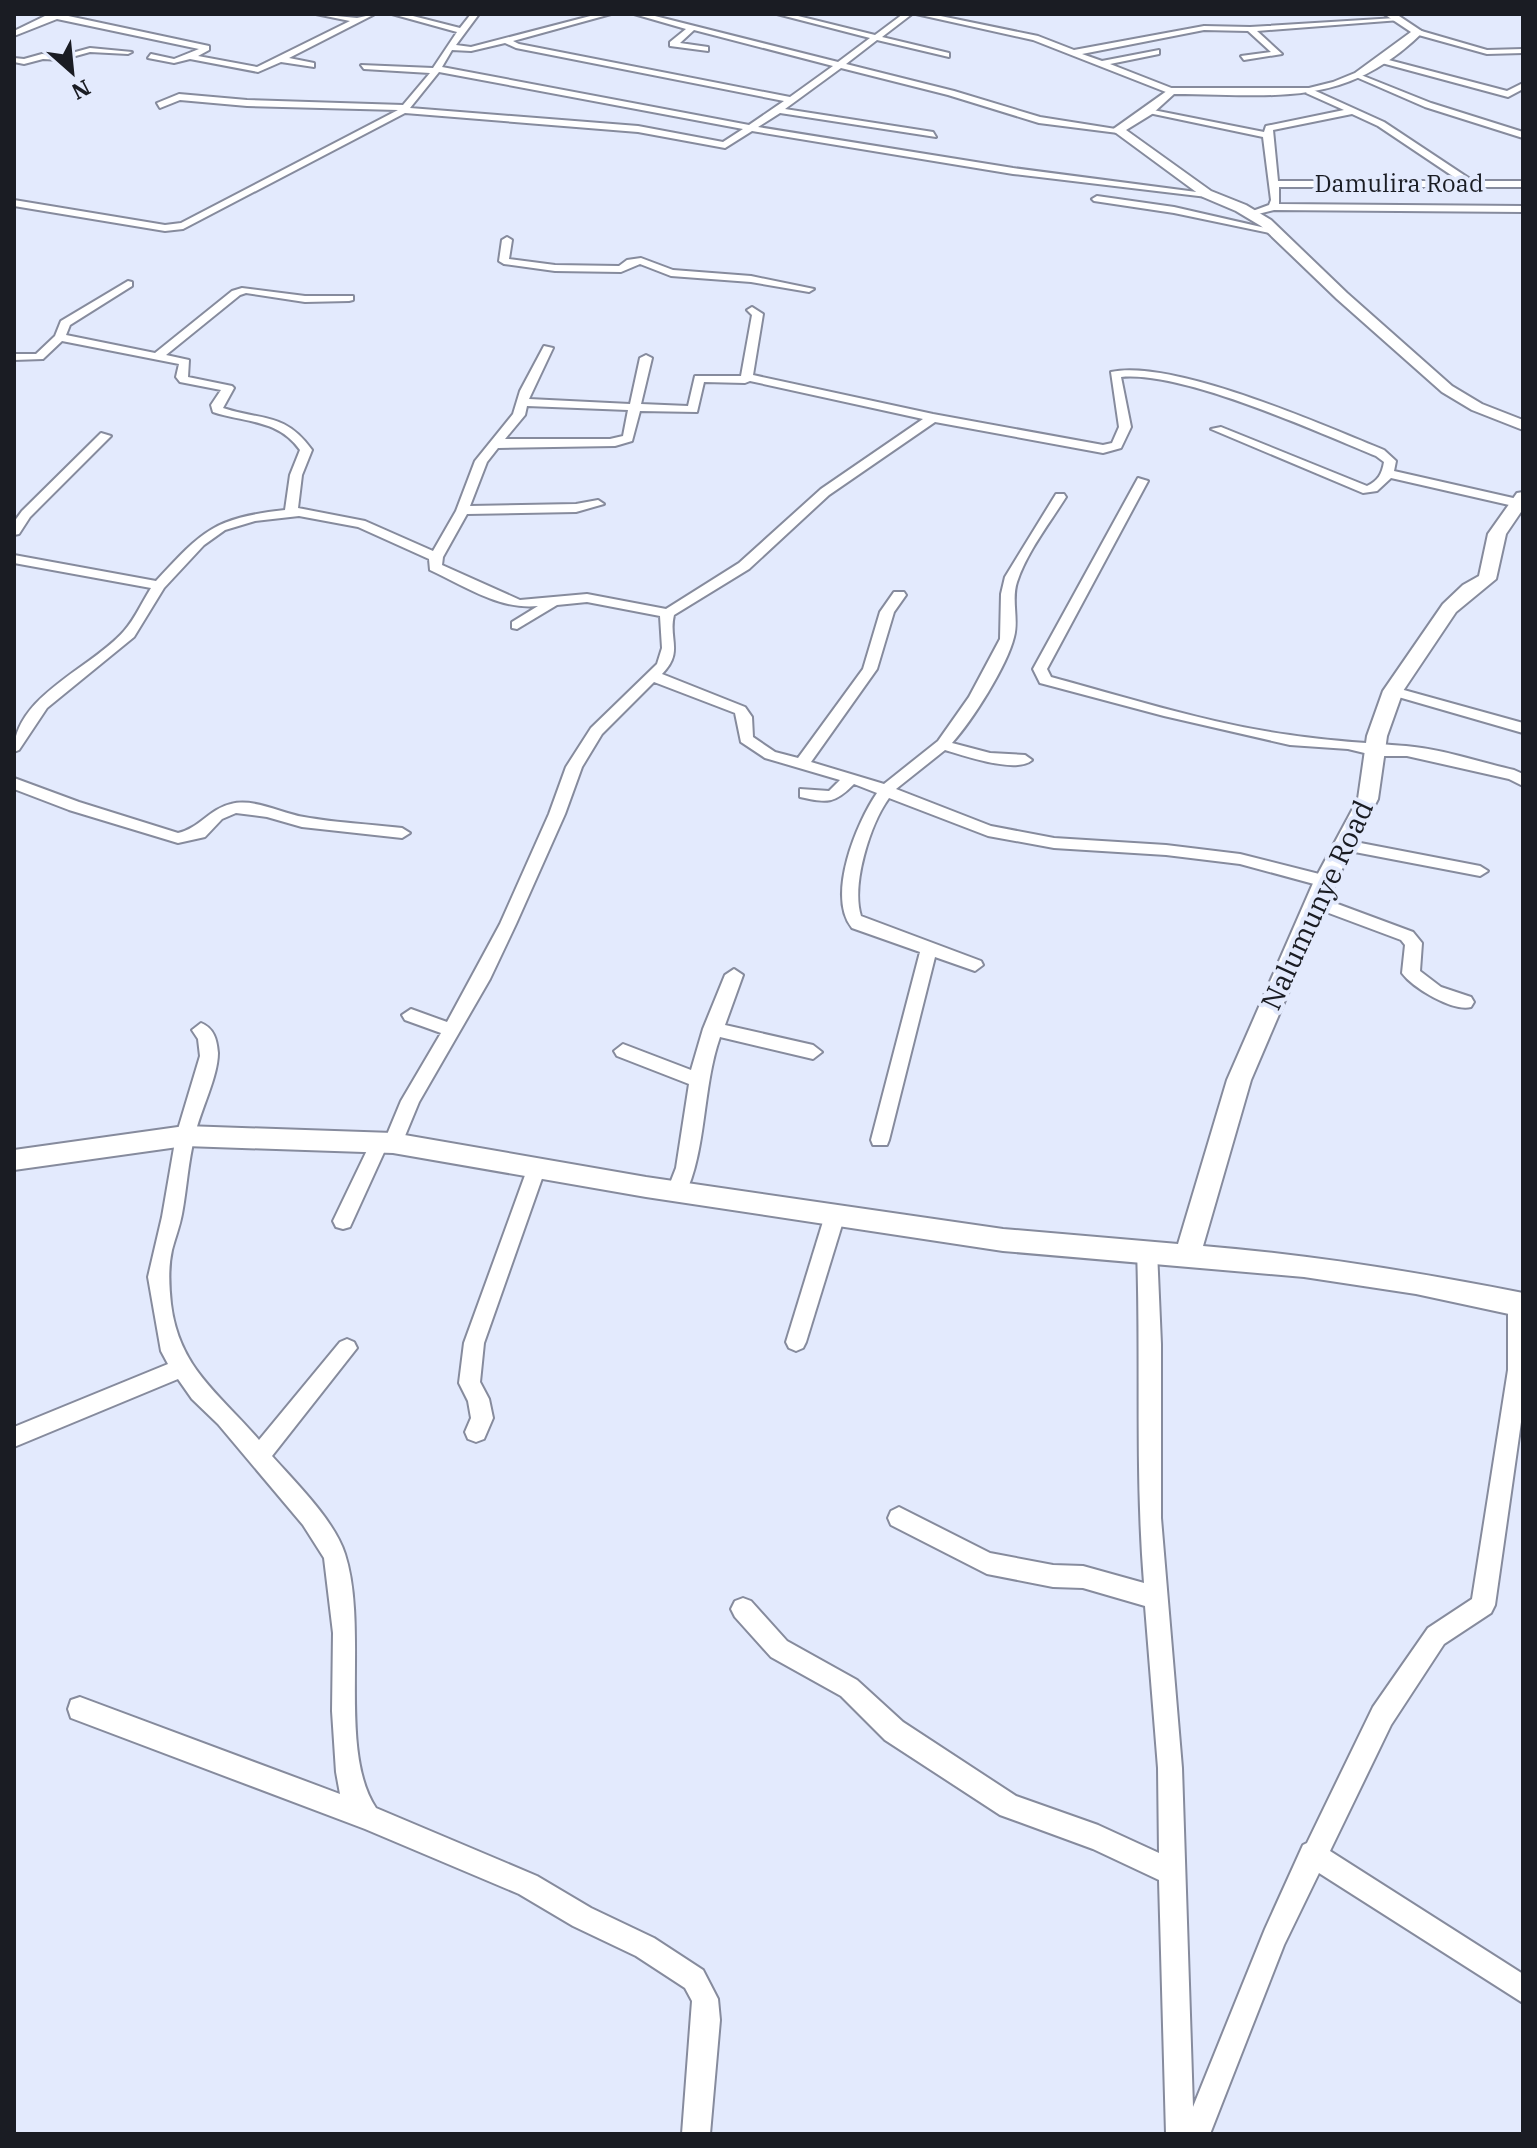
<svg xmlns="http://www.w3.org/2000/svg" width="1537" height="2148" font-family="'IBM Plex Serif',serif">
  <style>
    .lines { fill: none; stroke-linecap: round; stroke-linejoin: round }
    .street-casing { stroke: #868b9d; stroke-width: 4 }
    .secondary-casing { stroke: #868b9d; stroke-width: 4 }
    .street { fill: #fff; fill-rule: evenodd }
    .secondary { fill: #fff; fill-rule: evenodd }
    .labels { text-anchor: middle; stroke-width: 8; stroke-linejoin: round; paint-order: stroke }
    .far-street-label { font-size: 24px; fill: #1a1c23; stroke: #e3eafd }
    .street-label { font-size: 28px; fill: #1a1c23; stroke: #e3eafd }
  </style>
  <rect width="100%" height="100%" fill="#e3eafd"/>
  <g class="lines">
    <defs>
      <g id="street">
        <polygon points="49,14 59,14 209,46 209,50 198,56 257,67 350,21 316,14 357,18 375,14 289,58 314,63 314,67 281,62 258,72 190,59 174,63 148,58 151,54 174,59 199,49 57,19 14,36 14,31"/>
        <path d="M 392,14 L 405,14 L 460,28 L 471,14 L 479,14 L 456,45 L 471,47 L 598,14 L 611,14 L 513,41 L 519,44 L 790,97 L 833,66 L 694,30 L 680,43 L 708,47 L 708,51 L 670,46 L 670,42 L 686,29 L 634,14 L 647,14 L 838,62 L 870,38 L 777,14 L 790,14 L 875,35 L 903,14 L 912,14 L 882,37 L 949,53 L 949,57 L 877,40 L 846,64 L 954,91 L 1040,117 L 1122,130 L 1118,133 L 1039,123 L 948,95 L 841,68 L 785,109 L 933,132 L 936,137 L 780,113 L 758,127 L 1013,168 L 1212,194 L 1207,197 L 1013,174 L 752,131 L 725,148 L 638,132 L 405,113 L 183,229 L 165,231 L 14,206 L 14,200 L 165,225 L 181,223 L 398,110 L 247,106 L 180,100 L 160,108 L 157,103 L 179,94 L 247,100 L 403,105 L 430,73 L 364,69 L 361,65 L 433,68 L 457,32 ZM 505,43 L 516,48 L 784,101 L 749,125 L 442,67 L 452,50 L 471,51 ZM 439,72 L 743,129 L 723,142 L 638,126 L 410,108 Z"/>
        <polygon points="916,14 931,14 1038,36 1074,50 1204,26 1250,27 1396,18 1400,20 1257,31 1282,54 1244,60 1241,56 1271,52 1248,31 1204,30 1082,54 1102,61 1159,50 1159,54 1110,64 1174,89 1171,94 1033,40"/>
        <polygon points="1418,30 1487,50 1523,49 1523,53 1487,54 1415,34"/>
        <polygon points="90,48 132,52 128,54 90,52 61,60 43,59 24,64 14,62 14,58 24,59 42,54 61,56"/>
        <polygon points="1381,58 1507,91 1523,83 1523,89 1508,97 1378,62"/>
        <polygon points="1356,73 1431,103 1523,132 1523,138 1425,107 1356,77"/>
        <path d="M 1309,88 L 1384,122 L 1473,181 L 1523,181 L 1523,187 L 1279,187 L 1279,204 L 1523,206 L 1523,212 L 1274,210 L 1250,216 L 1250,212 L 1269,205 L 1271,200 L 1263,137 L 1144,112 L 1148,109 L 1264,132 L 1266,126 L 1344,110 L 1306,93 ZM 1352,114 L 1378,126 L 1460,181 L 1278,181 L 1273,130 Z"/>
        <polygon points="1097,196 1174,207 1279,231 1274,234 1174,213 1094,201 1092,199"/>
        <polygon points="507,237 512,240 509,259 555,265 619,266 627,260 641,258 673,270 751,276 814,289 809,292 751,282 671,276 640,264 621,272 555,271 504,264 499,261 502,240"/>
        <path d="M 128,281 L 132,282 L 132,286 L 70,325 L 66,335 L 155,353 L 232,291 L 242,288 L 305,296 L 353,296 L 353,300 L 349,301 L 305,302 L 246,293 L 240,295 L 166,355 L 189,360 L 188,377 L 232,386 L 234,388 L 223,408 C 262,421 285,412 312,450 L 302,475 L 298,508 L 365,521 L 433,551 L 456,511 L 475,461 L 513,414 L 520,391 L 544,346 L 553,348 L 529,399 L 630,404 L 640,358 L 646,355 L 652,358 L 641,404 L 688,406 L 695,376 L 741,376 L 752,315 L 747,310 L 752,307 L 763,314 L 753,375 L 933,414 L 1103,445 L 1112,443 L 1119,427 L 1111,372 C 1174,359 1322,425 1384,450 L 1396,461 L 1394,471 L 1522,500 L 1523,505 L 1518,507 L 1391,478 L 1377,491 L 1363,493 L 1211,429 L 1221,427 L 1367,486 C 1378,481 1382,474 1384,462 L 1376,456 C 1316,431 1182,371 1121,377 L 1131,427 L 1121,448 L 1103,453 L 935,422 L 829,495 L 749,569 L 674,615 C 668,639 684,652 662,674 L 745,707 L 752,717 L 753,737 L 775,752 L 798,758 L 863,669 L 880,612 L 894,592 L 904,592 L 906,595 L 894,612 L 877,669 L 811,762 L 884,784 L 938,741 L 969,697 L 1000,639 L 1001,594 L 1005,577 L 1056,494 L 1064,494 L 1066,497 C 1049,524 1027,552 1017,582 C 1011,600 1019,619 1014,637 C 1007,666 972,721 952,743 L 990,753 L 1025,755 L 1032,760 C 1017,774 965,756 945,750 L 896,789 L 991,826 L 1054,838 L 1166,845 L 1240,854 L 1331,877 L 1333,881 L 1331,885 L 1325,887 L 1240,864 L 1166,855 L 1054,848 L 988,836 L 889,798 C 870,824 851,885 861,916 L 981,961 L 983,965 L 975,971 L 935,957 L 889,1140 L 887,1145 L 873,1145 L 871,1140 L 920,952 L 852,928 C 826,896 857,822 877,793 L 854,784 C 834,804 828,803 800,797 L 800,789 L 829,791 L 840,780 L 765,758 L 741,742 L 735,713 L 654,682 L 602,734 L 582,767 L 565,814 L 516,924 L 490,979 L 419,1102 L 400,1148 L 386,1148 L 350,1227 L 343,1229 L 336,1227 L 333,1221 L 371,1142 L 373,1137 L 386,1137 L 401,1101 L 441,1033 L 405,1020 L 402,1015 L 411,1009 L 447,1022 L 500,924 L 549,814 L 566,767 L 591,728 L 657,664 L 662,648 L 660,616 L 587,602 L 557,605 L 517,629 L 512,628 L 512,622 L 538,606 C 499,610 465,586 430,570 L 429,559 L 358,527 L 299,516 L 255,521 L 225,530 L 204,545 L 164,588 L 134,637 L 47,708 L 19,750 L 14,752 C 14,696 92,668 124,631 C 135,619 142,602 151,588 L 14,563 L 14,555 L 156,581 C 203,530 214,518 285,510 L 290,475 L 300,450 C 278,419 246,423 213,412 L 211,405 L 221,390 L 180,382 L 176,377 L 179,364 L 62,341 L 43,359 L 14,360 L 14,354 L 36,354 L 55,336 L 61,321 ZM 750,381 L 923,419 L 821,489 L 739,563 L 666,609 L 587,594 L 520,600 L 442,565 L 443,557 L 467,514 L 576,512 L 604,504 L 598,500 L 576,504 L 470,506 L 487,462 L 498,448 L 615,446 L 632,441 L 640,411 L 697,412 L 704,382 L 745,383 ZM 527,406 L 628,410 L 623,436 L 610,439 L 505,439 L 525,415 Z"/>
        <polygon points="101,433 111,436 30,517 19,534 14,535 14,522 22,511"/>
        <path d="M 1138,478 L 1148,481 L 1047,669 L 1051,677 C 1129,698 1209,724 1290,735 C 1328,741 1368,743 1406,746 C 1442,749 1479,762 1514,770 L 1523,774 L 1523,786 L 1509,779 L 1407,756 L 1377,756 L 1348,749 L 1290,745 L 1164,716 L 1040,683 L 1033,669 Z"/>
        <polygon points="1393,687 1523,723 1523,733 1388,694 1386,691"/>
        <path d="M 14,778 L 79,802 L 178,833 C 200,828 209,809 231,804 C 254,798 281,813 304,817 C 336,823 369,824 402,828 L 410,833 L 402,838 L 302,827 L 267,817 L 236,813 L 222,819 L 205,837 L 178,843 L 69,810 L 14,789 Z"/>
        <polygon points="1345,840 1480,866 1488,871 1480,876 1339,849 1337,845 1339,841"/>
        <path d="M 1316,896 L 1413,932 L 1422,943 L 1420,971 L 1441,987 L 1471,997 L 1474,1002 L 1471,1007 C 1453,1012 1413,988 1402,973 L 1405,945 L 1401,940 L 1310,906 L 1308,902 Z"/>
        <path d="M 734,969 L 743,975 L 725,1025 L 813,1045 L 822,1052 L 813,1059 L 720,1037 C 702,1088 707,1150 684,1197 L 677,1199 L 670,1197 L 667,1191 L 676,1168 L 689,1084 L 617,1056 L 614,1051 L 623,1044 L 691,1070 L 703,1029 L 725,975 Z"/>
        <path d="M 201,1023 C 214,1028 217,1040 218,1053 C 218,1077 200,1111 195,1135 C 188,1161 187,1188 182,1214 C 180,1226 175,1238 172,1250 C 168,1268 169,1285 171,1304 C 179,1369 220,1394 259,1440 L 340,1342 L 347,1339 L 354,1342 L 357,1348 L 272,1456 C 296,1483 334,1520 345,1554 C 369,1628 337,1750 376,1808 L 537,1876 L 591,1908 L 654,1938 L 703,1970 L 718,1999 L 720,2020 L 710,2134 L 682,2134 L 692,2001 L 685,1988 L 636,1956 L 573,1926 L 519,1894 L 365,1829 L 71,1718 L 68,1709 L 71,1700 L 80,1697 L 340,1794 L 336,1772 L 332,1711 L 333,1633 L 324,1558 L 303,1525 L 218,1424 L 192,1399 L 178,1379 L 14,1447 L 14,1427 L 168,1364 L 161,1351 L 148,1277 L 162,1217 L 176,1136 L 200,1056 L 198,1039 L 192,1030 Z"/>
        <polygon points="537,1159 544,1162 546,1167 484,1343 480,1382 489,1399 493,1418 484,1439 476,1442 468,1439 465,1432 471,1418 468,1401 459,1383 464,1343 528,1167 530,1162"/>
        <polygon points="835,1207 842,1209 845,1215 806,1342 803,1348 796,1351 789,1348 786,1342 825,1215 828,1209"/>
        <path d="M 1147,1242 L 1154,1244 L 1157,1250 L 1161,1344 L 1161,1518 L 1182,1768 L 1193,2107 L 1265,1929 L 1303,1845 L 1307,1843 L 1373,1707 L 1428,1628 L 1472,1599 L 1508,1370 L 1508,1305 L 1511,1299 L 1523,1298 L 1523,1408 L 1495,1605 L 1491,1613 L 1444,1644 L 1391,1725 L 1330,1851 L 1523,1974 L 1523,2003 L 1319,1873 L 1284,1945 L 1210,2134 L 1166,2134 L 1159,1880 L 1093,1849 L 1000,1815 L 885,1740 L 841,1696 L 771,1657 L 735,1617 L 731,1609 L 735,1601 L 743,1598 L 751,1601 L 787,1641 L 857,1680 L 903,1722 L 1016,1796 L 1098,1825 L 1159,1853 L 1158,1768 L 1145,1606 L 1083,1588 L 1053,1587 L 987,1574 L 891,1525 L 888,1518 L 891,1511 L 899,1507 L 990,1553 L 1053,1565 L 1083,1566 L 1144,1583 C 1135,1472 1141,1361 1137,1250 L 1140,1244 Z"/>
      </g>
      <g id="secondary">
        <path d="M 1384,14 L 1396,14 L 1423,32 C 1344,110 1275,94 1174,94 L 1152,114 L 1126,130 L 1211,191 L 1246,205 L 1271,220 L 1347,293 L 1452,386 L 1482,404 L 1523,420 L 1523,430 L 1472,410 L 1442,392 L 1337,299 L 1261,226 L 1236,211 L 1203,197 L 1112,130 L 1171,88 L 1309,88 L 1333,82 L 1355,73 L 1411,32 Z"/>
        <path d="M 1523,492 L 1523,509 L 1506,534 L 1496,579 L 1456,612 L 1403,691 L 1387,736 L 1378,799 L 1336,881 L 1251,1080 L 1203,1246 C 1312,1255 1417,1272 1523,1293 L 1523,1317 L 1416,1294 L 1304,1277 L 1003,1251 L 646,1197 L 393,1153 L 185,1146 L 14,1170 L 14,1150 L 185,1126 L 393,1133 L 646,1177 L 1003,1229 L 1178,1244 L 1227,1080 L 1314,881 L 1358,799 L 1367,736 L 1383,691 L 1443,604 L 1463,585 L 1479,576 L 1488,534 L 1517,493 Z"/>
      </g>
    </defs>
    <use href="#street" class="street-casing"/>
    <use href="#secondary" class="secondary-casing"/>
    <use href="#street" class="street"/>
    <use href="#secondary" class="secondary"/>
  </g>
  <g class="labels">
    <g class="far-street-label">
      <text x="1399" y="192">Damulira Road</text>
    </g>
    <g class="street-label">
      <text transform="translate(1317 905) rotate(-65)" y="10">Nalumunye Road</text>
    </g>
  </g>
  <rect width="1537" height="2148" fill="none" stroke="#1a1c23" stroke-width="32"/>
  <g transform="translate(72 72) rotate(153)" stroke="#e3eafd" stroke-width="6" paint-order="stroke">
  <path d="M0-6L14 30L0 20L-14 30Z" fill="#1a1c23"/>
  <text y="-12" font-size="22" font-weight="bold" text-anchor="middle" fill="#1a1c23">N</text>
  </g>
</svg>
